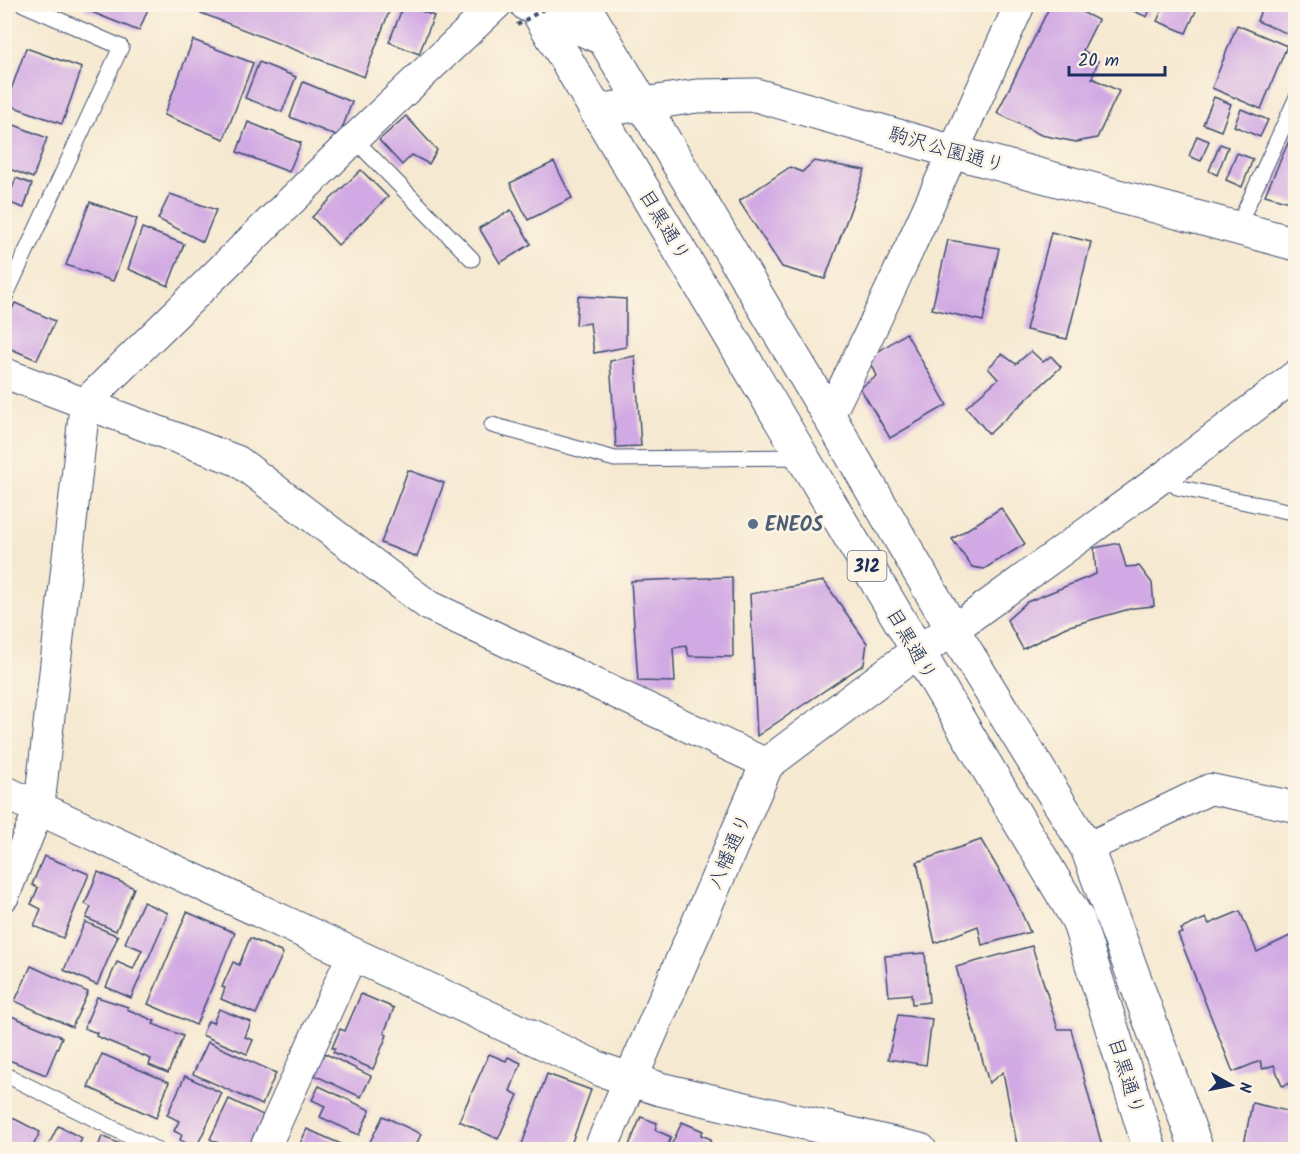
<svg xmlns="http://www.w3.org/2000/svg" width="1300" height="1154" font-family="Kalam,'Klee One',sans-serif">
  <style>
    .building { fill: #d1a9e4 }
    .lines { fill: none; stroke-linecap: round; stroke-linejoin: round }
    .service-casing { stroke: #3c4b6f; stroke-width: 17 }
    .minor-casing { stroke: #3c4b6f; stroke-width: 32 }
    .tertiary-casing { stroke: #3c4b6f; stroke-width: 35 }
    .primary-casing { stroke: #3c4b6f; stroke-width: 35 }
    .service { stroke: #fff; stroke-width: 15 }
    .minor { stroke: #fff; stroke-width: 30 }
    .tertiary { stroke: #fff; stroke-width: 33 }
    .primary { stroke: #fff; stroke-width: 33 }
    .path-bridge { stroke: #3c4b6f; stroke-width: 4; stroke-dasharray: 4.5 4.5; stroke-linecap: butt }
    .service-dot { fill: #5c6f8a; stroke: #fcf5e5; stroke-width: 2 }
    .labels { text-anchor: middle; stroke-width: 5; stroke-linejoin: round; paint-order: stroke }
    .shield { fill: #fcf5e5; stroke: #5e6a86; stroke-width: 1.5 }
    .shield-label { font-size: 18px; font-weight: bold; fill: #1b2f5e }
    .street-label { font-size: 20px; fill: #1b2f5e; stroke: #fcf5e5 }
    .service-label { font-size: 20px; font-weight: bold; fill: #4e5e75; stroke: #fcf5e5; text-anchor: start }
  </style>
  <rect width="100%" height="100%" fill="#fcf5e5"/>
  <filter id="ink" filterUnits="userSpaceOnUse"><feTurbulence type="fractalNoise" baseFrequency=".0167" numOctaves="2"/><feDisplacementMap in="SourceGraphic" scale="12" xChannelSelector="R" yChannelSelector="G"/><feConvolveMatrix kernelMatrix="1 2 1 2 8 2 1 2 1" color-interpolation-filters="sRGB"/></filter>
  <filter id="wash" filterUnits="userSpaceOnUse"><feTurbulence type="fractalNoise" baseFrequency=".008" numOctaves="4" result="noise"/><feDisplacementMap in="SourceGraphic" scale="24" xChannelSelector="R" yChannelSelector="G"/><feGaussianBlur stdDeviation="1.35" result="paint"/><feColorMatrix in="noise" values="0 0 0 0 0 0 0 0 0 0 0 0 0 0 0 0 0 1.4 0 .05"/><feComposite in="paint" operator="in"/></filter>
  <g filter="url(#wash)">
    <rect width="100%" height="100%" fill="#f6e9d1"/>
    <g id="blocks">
      <g class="building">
        <polygon points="86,4 150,4 139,31 84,9"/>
        <polygon points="193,4 392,4 364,77 191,9"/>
        <polygon points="404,4 434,16 419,54 389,42"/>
        <polygon points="1051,4 1066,4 1098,20 1083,50 1098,61 1092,78 1119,91 1097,138 1076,142 1041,135 997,113"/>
        <polygon points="1118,4 1152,4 1147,17"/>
        <polygon points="1165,4 1199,4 1186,33 1157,21"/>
        <polygon points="1263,4 1296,4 1296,37 1257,21"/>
        <polygon points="1237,25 1287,46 1261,109 1212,88"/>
        <polygon points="193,40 253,63 224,139 164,115"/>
        <polygon points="26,48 82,68 62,124 6,104"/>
        <polygon points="259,62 296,77 282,112 245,98"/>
        <polygon points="303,82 352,102 339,137 290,117"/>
        <polygon points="1214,97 1231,104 1221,131 1203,124"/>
        <polygon points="1241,109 1268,120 1260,137 1234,126"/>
        <polygon points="406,116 437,150 429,164 412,155 402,165 379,140"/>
        <polygon points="248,122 301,143 289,172 237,152"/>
        <polygon points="12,124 47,138 33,178 4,167 4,144"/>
        <polygon points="1296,125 1296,204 1265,195"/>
        <polygon points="1197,136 1209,141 1201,161 1189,156"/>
        <polygon points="1220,144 1228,147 1217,175 1209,171"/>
        <polygon points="1237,153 1253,159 1242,187 1226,180"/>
        <polygon points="814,161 865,170 825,279 782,267 739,201 790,167 802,172"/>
        <polygon points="554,162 572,198 528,220 510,183"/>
        <polygon points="361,170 388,197 338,245 312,217"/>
        <polygon points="16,178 32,184 24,208 7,202"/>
        <polygon points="170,194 216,210 203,242 158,219"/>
        <polygon points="90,202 137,219 113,281 66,265"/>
        <polygon points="511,210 531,244 500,263 479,228"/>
        <polygon points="142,228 184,244 168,286 128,269"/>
        <polygon points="1051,232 1091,242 1067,339 1026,330"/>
        <polygon points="948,240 999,248 983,321 932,309"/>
        <polygon points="578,296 626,299 626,347 594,353 590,323 576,325"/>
        <polygon points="15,303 55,321 37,360 4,346 4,327"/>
        <polygon points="906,333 947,405 890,438 860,388 877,376 869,358"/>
        <polygon points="1031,351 1043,362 1051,356 1061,367 989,434 966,407 998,379 988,368 1002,354 1016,364"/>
        <polygon points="635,356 641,446 616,447 610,361"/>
        <polygon points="408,470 444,483 417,557 381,543"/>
        <polygon points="1001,508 1025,544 984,569 972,567 952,539"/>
        <polygon points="1119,543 1126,567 1139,566 1152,583 1154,606 1133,608 1066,627 1023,649 1007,620 1027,602 1096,574 1094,548"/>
        <polygon points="732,577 733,657 689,656 686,646 673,648 675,682 638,681 631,581"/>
        <polygon points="824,581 867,643 864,664 757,736 750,594"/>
        <polygon points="981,840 1012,892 1030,932 982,945 978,926 935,943 917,862"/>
        <polygon points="44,856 89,874 63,938 34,926 41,909 31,904 38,888 32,885"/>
        <polygon points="98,872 134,888 116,931 86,918 91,907 85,904"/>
        <polygon points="143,902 168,913 131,998 106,987 117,962 133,969 142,950 125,943"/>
        <polygon points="1240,911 1257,952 1296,933 1296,1081 1282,1086 1274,1065 1263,1069 1260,1061 1233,1072 1178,934 1183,933 1181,929 1206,918 1209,924"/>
        <polygon points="187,912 235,933 196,1025 148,1004"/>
        <polygon points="85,922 118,936 97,985 64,970"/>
        <polygon points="250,938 283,953 256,1014 221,999 225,988 222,987 233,962 239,965"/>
        <polygon points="1032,946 1058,1029 1071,1029 1103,1150 1061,1150 1059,1143 1039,1150 1018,1150 1003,1072 989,1083 956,967"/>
        <polygon points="925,953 929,1002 912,1004 911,994 889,996 885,956"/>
        <polygon points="31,966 88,992 72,1027 15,1001"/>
        <polygon points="361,994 394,1008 384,1033 387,1035 373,1069 333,1052 335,1048 332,1048 340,1029 345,1031"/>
        <polygon points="97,997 128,1007 127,1009 155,1021 153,1024 183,1036 168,1073 149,1065 151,1059 96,1036 97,1033 84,1028"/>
        <polygon points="219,1009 251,1022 245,1037 253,1040 247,1054 202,1035 208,1021 213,1023"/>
        <polygon points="4,1013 62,1037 46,1075 4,1058"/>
        <polygon points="898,1015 932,1019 926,1065 888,1059"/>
        <polygon points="208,1042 276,1073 262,1105 193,1074"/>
        <polygon points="324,1053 371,1076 361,1097 314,1075"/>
        <polygon points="102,1054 169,1082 156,1118 88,1087"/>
        <polygon points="489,1054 506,1061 508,1057 521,1063 510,1091 518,1095 498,1139 459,1121"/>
        <polygon points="547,1074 591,1090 569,1150 520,1150"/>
        <polygon points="185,1076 222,1093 196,1148 180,1140 182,1135 174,1131 179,1121 167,1115"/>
        <polygon points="319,1086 370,1110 359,1135 320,1117 325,1106 312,1100"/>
        <polygon points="229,1099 263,1115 247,1150 222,1150 224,1146 210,1139"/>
        <polygon points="1252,1103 1296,1113 1296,1150 1243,1150"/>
        <polygon points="9,1116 40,1132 31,1150 4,1150 4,1125"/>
        <polygon points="383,1116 421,1134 414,1150 380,1150 369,1144"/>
        <polygon points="641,1117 657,1123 655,1130 671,1137 666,1150 627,1150"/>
        <polygon points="682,1122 703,1131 701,1135 711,1139 709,1150 669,1150"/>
        <polygon points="58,1126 82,1138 77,1150 46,1150"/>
        <polygon points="307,1129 343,1145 341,1150 298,1148"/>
        <polygon points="102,1136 133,1150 97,1150"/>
      </g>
    </g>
  </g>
  <g filter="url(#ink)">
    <use href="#blocks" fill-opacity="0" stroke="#3c4b6f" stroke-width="1.5"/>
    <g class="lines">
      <defs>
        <g id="service">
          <polyline points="354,139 472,259"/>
          <polyline points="1237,228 1296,99"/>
          <polyline points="4,299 121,47 23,4"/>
          <polyline points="492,425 615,459 804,457"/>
          <polyline points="1167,474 1177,487 1296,513"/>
          <polyline points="4,1074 157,1150"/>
        </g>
        <g id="minor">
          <polyline points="526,6 603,40"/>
          <polyline points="4,373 238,461 428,605 767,764"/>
          <path d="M 829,416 C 897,281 957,142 1020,4"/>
          <polyline points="953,630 1167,474 1296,375"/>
          <polyline points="1087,848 1210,789 1296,807"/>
          <polyline points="4,896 39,809 85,403 354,139 497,4"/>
          <polyline points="264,1150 353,953"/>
        </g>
        <g id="tertiary">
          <polyline points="596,111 697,96 756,95 954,152 1296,244"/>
          <polyline points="4,792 602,1070 660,1089 920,1150"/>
          <polyline points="600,1150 767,764 916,652 953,630"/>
        </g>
        <g id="primary">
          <polyline points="533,4 1078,920 1150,1150"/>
          <polyline points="583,4 829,416 953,630 1087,848 1197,1150"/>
        </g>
      </defs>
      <use href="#service" class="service-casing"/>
      <use href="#minor" class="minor-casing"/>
      <use href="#tertiary" class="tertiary-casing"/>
      <use href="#primary" class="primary-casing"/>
      <use href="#service" class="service"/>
      <use href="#minor" class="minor"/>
      <use href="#tertiary" class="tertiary"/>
      <use href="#primary" class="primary"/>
      <polyline class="path-bridge" points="517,25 552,4"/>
    </g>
  </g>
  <circle class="service-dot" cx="753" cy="524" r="6"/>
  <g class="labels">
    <rect class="shield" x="847.5" y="551" width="39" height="30" rx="4.5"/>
    <g class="shield-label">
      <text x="867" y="572">312</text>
    </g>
    <g class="street-label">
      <text transform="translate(947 149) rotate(16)" y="7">駒沢公園通り</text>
      <text transform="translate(665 225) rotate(59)" y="7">目黒通り</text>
      <text transform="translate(912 644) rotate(60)" y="7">目黒通り</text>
      <text transform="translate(729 851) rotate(-66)" y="7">八幡通り</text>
      <text transform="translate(1127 1076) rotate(73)" y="7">目黒通り</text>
    </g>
    <g class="service-label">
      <text x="765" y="531">ENEOS</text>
    </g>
  </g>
  <rect width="1300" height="1154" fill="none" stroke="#fcf5e5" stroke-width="24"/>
  <g transform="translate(1231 1085) rotate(99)" stroke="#fcf5e5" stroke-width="4.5" paint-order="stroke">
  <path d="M0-4.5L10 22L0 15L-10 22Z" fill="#1b2f5e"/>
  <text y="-9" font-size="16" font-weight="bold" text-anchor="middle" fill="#1b2f5e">N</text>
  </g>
  <path d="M1069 66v9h96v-9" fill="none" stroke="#1b2f5e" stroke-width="3"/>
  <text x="1078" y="66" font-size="18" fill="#1b2f5e" stroke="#fcf5e5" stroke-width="4.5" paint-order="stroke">20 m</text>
</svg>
